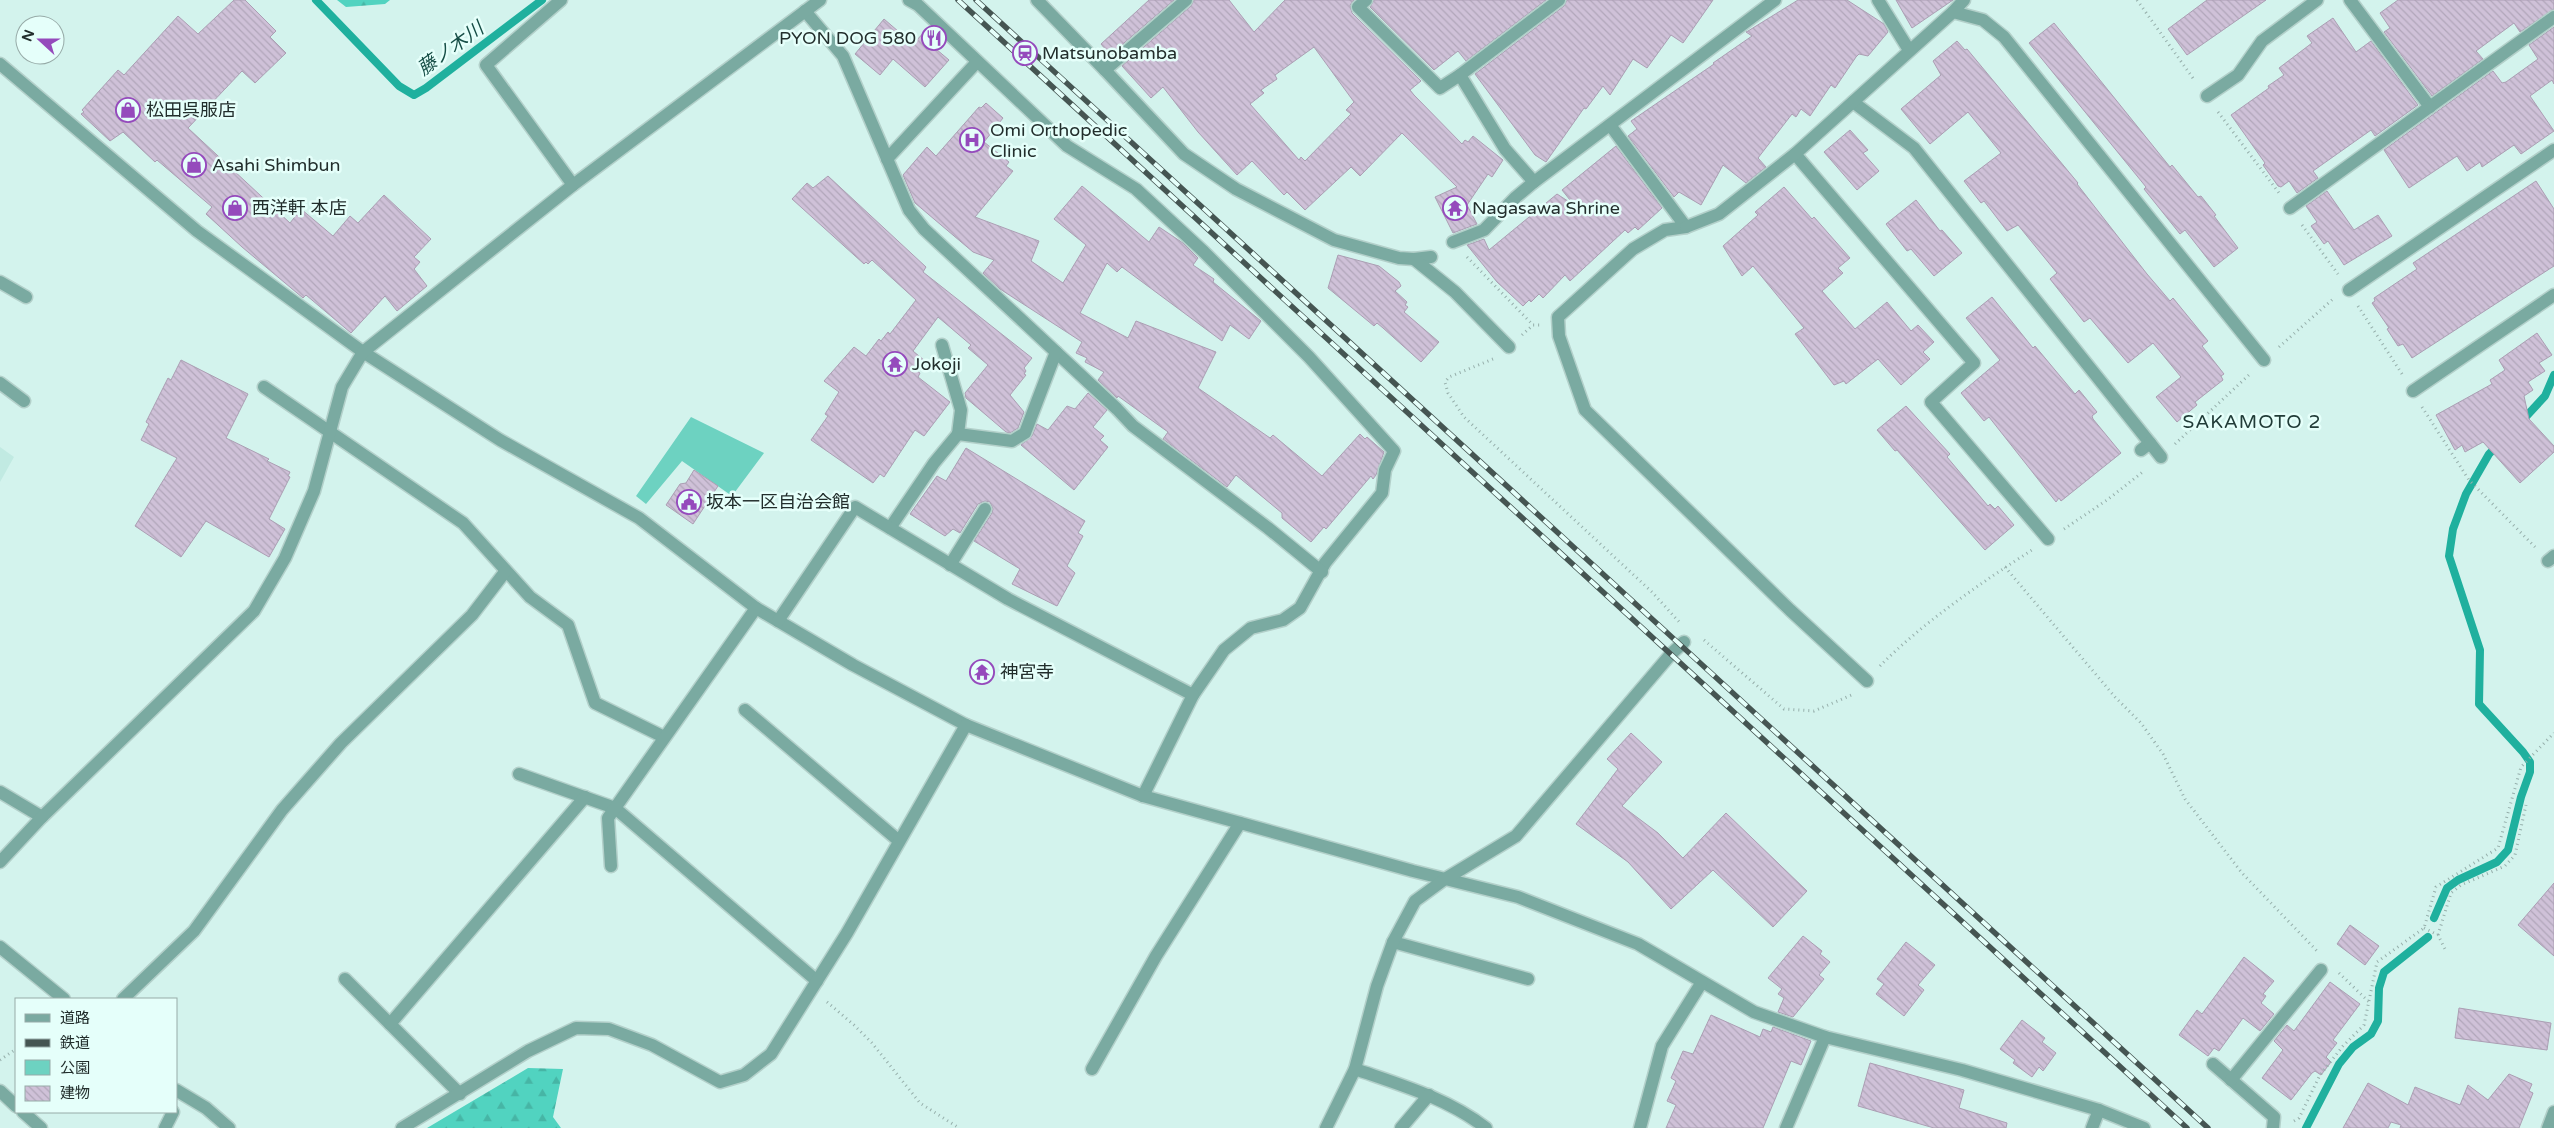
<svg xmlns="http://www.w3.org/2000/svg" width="2554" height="1128" font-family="'Varela Round','Noto Sans JP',sans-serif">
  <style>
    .built { fill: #c1eae2 }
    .forest { fill: url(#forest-firs) }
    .green { fill: #6dd2c1 }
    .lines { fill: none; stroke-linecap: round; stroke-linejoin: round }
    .stream { stroke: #1fb09e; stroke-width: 8 }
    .building { fill: url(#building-back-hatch); stroke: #ab9eb3; fill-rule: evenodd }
    .minor-casing { stroke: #b3d0ca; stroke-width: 15 }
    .path { stroke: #96afab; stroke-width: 3; stroke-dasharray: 1 4; stroke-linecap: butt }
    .minor { stroke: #7aaaa1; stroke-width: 12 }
    .rail-casing { stroke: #455552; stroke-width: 5.5 }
    .rail { stroke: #e5fffa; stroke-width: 4; stroke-dasharray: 11; stroke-linecap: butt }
    .labels { text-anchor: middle; stroke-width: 5; stroke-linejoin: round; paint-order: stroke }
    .poi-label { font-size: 18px; fill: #222e2c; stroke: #e5fffa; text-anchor: start }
    .water-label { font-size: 19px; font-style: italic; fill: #164e46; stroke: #e5fffa }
    .neighbourhood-label { font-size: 19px; letter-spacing: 1px; fill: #213c38; stroke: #e5fffa }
  </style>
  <defs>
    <pattern id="forest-firs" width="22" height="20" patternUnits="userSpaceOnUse" patternTransform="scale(1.25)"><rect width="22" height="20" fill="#51d3c0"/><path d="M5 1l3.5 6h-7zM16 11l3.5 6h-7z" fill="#46b5a5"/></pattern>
    <pattern id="building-back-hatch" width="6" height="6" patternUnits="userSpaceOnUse" patternTransform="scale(1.25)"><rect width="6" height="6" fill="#cfc1d8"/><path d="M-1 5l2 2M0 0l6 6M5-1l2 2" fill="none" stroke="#b1a6ba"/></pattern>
  </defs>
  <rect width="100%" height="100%" fill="#d3f3ed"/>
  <polygon class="built" points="0,447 14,457 0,482"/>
  <g class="forest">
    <polygon points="337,0 390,0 385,4 346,7"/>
    <polygon points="528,1068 563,1069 553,1117 561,1128 427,1128"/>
  </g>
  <polygon class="green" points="691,417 764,453 732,496 682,461 646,504 636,496"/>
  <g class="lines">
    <g class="stream">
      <polyline points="316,0 399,86 414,95 426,88 542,0"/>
      <polyline points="2521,422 2545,396 2554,375"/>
      <polyline points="2434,918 2447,888 2458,880 2497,862 2508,850 2521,797 2530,772 2530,762 2523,752 2479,704 2480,650 2449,556 2453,529 2466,494 2489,454 2499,444"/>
      <polyline points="2306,1128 2339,1064 2353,1047 2371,1034 2378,1021 2379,988 2384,972 2428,937"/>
    </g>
  </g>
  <g class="building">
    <polygon points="234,0 245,0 276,31 270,37 286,53 255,83 242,71 188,128 290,223 301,209 333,236 350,216 358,223 384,195 431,239 414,257 420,262 414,269 427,286 397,311 385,296 351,333 306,295 303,298 242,247 206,214 212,207 157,160 155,162 123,132 110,141 81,114 84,112 82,110 118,70 124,75 178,16 198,34"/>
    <polygon points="1149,0 1174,0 1110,55 1101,44"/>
    <path d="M 1194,0 L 1229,0 L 1254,32 L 1285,0 L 1354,0 L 1350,5 L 1352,13 L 1421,81 L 1410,90 L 1414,95 L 1462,144 L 1465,140 L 1468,142 L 1473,136 L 1503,160 L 1492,177 L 1488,174 L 1467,205 L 1477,224 L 1453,233 L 1435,197 L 1457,187 L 1402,133 L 1360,176 L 1351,167 L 1305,210 L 1287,192 L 1284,195 L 1252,161 L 1237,175 L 1198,132 L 1163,87 L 1151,98 L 1122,66 L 1191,6 ZM 1314,47 L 1354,102 L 1346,110 L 1351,114 L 1305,161 L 1301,157 L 1299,160 L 1250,104 L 1264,93 L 1261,90 L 1277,79 L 1275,75 Z"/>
    <polygon points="1374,0 1546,0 1466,61 1458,51 1434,70 1370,7"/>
    <polygon points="1567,0 1713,0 1683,43 1671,35 1647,68 1633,59 1610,95 1603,86 1586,109 1584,108 1546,162 1535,155 1475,74 1564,6"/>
    <polygon points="1798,0 1847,0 1884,24 1888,32 1868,56 1859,54 1856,57 1835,88 1831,85 1810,116 1801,109 1796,117 1792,114 1758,158 1766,167 1746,183 1723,165 1701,205 1679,192 1674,197 1628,136 1637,129 1631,121 1714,64 1713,63 1752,36 1746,32 1748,31"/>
    <polygon points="1896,0 1953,0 1912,28"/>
    <polygon points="2207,0 2266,0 2187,55 2168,29"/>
    <polygon points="2398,0 2554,0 2554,9 2520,32 2514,23 2476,51 2483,59 2432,96 2384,32 2390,28 2380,13"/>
    <polygon points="2333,18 2356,52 2371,41 2418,105 2375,136 2371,130 2313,171 2318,178 2297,193 2289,181 2281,187 2278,186 2263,165 2265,163 2231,115 2269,88 2268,86 2284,75 2279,68 2312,43 2307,36"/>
    <polygon points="884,19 913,44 929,27 944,41 936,49 949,60 925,87 893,59 880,75 855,54"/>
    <polygon points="2054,23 2170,167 2172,165 2198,197 2201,196 2216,215 2214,216 2238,248 2214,267 2185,230 2180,234 2144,189 2146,187 2029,43"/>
    <polygon points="2554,27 2554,84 2552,80 2530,96 2554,131 2521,154 2514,145 2482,167 2480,162 2467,171 2457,156 2409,188 2384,150 2493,71 2502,83 2506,82 2538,59 2529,45"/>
    <polygon points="1957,41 1965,50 1967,49 2078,183 2077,184 2147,274 2170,301 2173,298 2208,341 2202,346 2224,374 2221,376 2223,380 2195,402 2197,405 2177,422 2156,397 2181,377 2153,343 2128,363 2090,318 2084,322 2050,279 2057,273 2018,225 2007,231 1984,201 1981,203 1964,181 2001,153 1968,112 1930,144 1901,109 1941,75 1933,61"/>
    <polygon points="986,103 1003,118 984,142 1009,162 1006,166 1013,171 975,217 1039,241 1031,261 1063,283 1086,245 1054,219 1082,186 1149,242 1159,227 1183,243 1198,258 1193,265 1214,279 1213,282 1261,321 1249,339 1230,325 1222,341 1122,267 1117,272 1107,263 1080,313 1128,338 1136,321 1216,352 1198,388 1270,438 1273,435 1322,476 1360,434 1365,439 1367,437 1384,452 1376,475 1373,479 1371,476 1326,529 1324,527 1311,542 1282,518 1282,513 1236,475 1227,487 1163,439 1168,432 1118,396 1117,398 1098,380 1104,372 1085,362 1087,358 1076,353 1082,342 1000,289 983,273 994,260 973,252 915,203 903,175 927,147 936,156 979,107 981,108"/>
    <polygon points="1850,130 1868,150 1863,153 1879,171 1857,190 1824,152"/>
    <polygon points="1616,146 1662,208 1638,230 1635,227 1628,233 1625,230 1570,281 1565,275 1543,298 1539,294 1531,302 1529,300 1523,306 1497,282 1467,245 1484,239 1489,250 1557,194 1574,205 1562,190"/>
    <polygon points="828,176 926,267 923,272 1032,358 1024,368 1026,371 1024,374 1026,375 1010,395 1024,412 1018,428 1010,433 1006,432 966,398 965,393 988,365 968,348 971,345 938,317 913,351 925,361 917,371 920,373 918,377 950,402 924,436 915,430 884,477 880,474 873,483 811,440 828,416 825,414 839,392 824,381 854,347 866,356 879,339 881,341 888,332 890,334 916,300 872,260 868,264 866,262 864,264 792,199 807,183 813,188"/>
    <polygon points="2536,181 2554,209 2554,266 2412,358 2403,344 2398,346 2387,329 2389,328 2372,303 2375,301 2374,298 2417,269 2413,263"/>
    <polygon points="1784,187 1812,219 1814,217 1850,258 1838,268 1843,273 1822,291 1855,329 1887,302 1911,331 1918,325 1934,342 1923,352 1930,359 1901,385 1878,359 1846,384 1844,381 1834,385 1795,334 1804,328 1753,266 1742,276 1723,246 1758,215 1755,212"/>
    <polygon points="2327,191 2354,230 2378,215 2392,236 2344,265 2328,241 2324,244 2311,226 2317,222 2306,206"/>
    <polygon points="1916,200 1940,231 1942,230 1962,253 1934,276 1911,249 1907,251 1886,224"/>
    <polygon points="1338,255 1379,266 1399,282 1401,286 1395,291 1407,302 1405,305 1408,307 1404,312 1439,342 1421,362 1383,328 1377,323 1374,326 1328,288"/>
    <polygon points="1992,297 2033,348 2035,346 2075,394 2079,390 2097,412 2092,416 2093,419 2121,453 2061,501 2059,498 2056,502 1989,417 1984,421 1961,393 2000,360 1966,318"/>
    <polygon points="2537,333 2552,355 2539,363 2545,371 2528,382 2533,390 2524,396 2529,419 2554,446 2554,452 2520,483 2483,442 2465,452 2462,445 2455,450 2436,415 2492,384 2490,380 2505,370 2499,360"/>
    <polygon points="181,360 248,394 226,438 269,459 267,461 290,472 288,476 290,477 269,519 285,529 269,557 206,521 181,557 135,526 177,458 141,440 149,424 146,422 168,378 171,380"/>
    <polygon points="1088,393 1107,410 1093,427 1104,436 1100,440 1108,447 1074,490 1021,445 1032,436 1037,424 1048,430 1067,406 1075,409"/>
    <polygon points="1906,406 1950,454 1947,457 1988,506 1990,504 1995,509 1998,506 2014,525 1985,550 1897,450 1895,451 1877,430"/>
    <polygon points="966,448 1085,521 1078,533 1083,536 1067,566 1075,573 1057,606 1012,584 1020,569 974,541 992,513 993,509 990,502 985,501 978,504 960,533 953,529 945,536 910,514 937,476 946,481"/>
    <polygon points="694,470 718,486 693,524 666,505 680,484 686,483"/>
    <polygon points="1631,733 1662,762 1622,806 1658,833 1683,858 1726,813 1807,891 1773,927 1713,870 1671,909 1628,862 1576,824 1618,769 1607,759"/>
    <polygon points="2554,883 2554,956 2518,925"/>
    <polygon points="2350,925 2379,946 2365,965 2337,944"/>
    <polygon points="1803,936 1822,951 1820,954 1830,962 1819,975 1824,979 1793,1017 1778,1012 1784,998 1778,994 1782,989 1768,978"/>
    <polygon points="1906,942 1935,965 1918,985 1924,990 1904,1016 1876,994 1884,984 1877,979"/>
    <polygon points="2244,957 2274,981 2263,994 2266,996 2261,1003 2274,1014 2260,1031 2243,1018 2219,1051 2214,1048 2208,1056 2179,1035 2197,1010 2202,1014"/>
    <polygon points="2330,982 2360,1004 2333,1040 2337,1043 2326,1057 2331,1062 2321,1075 2315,1071 2312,1073 2291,1100 2262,1078 2283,1050 2274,1041 2287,1025 2294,1031"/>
    <polygon points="2459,1008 2551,1023 2547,1050 2455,1038"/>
    <polygon points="1711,1015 1760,1037 1763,1029 1771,1032 1773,1027 1811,1041 1801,1065 1791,1061 1763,1128 1666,1128 1676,1105 1667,1101 1676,1081 1671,1078 1683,1051 1693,1054"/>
    <polygon points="2022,1020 2045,1038 2042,1042 2056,1053 2043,1071 2039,1067 2032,1077 2013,1063 2015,1060 2000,1049"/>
    <polygon points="1870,1063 1964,1090 1959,1108 2007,1123 2006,1128 1934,1128 1858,1106"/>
    <polygon points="2509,1074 2532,1084 2529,1091 2533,1093 2519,1128 2400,1128 2401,1125 2391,1122 2388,1128 2343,1128 2368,1083 2408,1105 2415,1087 2460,1105 2468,1085 2488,1100"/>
  </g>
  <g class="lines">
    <defs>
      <g id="minor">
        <polyline points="561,0 486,65 573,185"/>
        <polyline points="909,0 918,5 1067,146 1136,189 1204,252 1309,357 1394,451 1385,470 1382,493 1325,563 1300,608 1283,620 1251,628 1224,650 1193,695 1143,796"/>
        <polyline points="1037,0 1105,70 1186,0"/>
        <polyline points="1366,0 1358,7 1440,88 1460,75"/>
        <polyline points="1559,0 1460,75 1505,149 1534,182 1775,0"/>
        <polyline points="1878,0 1909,50"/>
        <polyline points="2350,0 2430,107"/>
        <polyline points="805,11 843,56 909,210 924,229 1117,409 1133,426 1268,528 1322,572"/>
        <polyline points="1953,12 1964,0"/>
        <polyline points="0,64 197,231 363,352 500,440 639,518 756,608 853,665 966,725 1143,796 1413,871 1518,897 1638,944 1754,1012 1825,1037 1962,1070 2099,1110 2144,1128"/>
        <polyline points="1105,70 1184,154 1236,189 1334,240 1399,258 1414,259 1431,257"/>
        <polyline points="2207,96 2238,75 2262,41 2317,0"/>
        <polyline points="1853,102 1914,148 2150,443 2141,450"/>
        <polyline points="1610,125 1686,227 1665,230 1633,249 1558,317 1559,336 1585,410 1790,610 1867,681"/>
        <polyline points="1795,154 1974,363 1931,402 2048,539"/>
        <polyline points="887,159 977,62"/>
        <polyline points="2290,208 2554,17"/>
        <polyline points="1686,227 1719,214 1795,154 1953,12 1983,20 2004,37 2264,360"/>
        <polyline points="1453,242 1484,230 1516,197 1534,182"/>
        <polyline points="1414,259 1455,292 1509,347"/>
        <polyline points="0,282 26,297"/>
        <polyline points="2349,290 2554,150"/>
        <polyline points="942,345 961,410 958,434"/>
        <polyline points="0,383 24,401"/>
        <polyline points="264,387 463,523 530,597 568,625 595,703 664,737"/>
        <polyline points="2413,391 2554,295"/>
        <polyline points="2150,443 2161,457"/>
        <polyline points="890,528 934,463 958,434 1012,441 1025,433 1056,352"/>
        <polyline points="2548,561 2554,556"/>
        <polyline points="950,565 985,509"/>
        <polyline points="778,621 855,507 1008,599 1193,695"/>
        <polyline points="745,710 899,841"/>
        <polyline points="519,774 615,808 817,981"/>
        <polyline points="0,792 42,817"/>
        <polyline points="0,862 42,817 254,611 285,558 314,491 342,387 363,352 573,185 820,0"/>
        <polyline points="611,866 608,818 756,608"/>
        <polyline points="1393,942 1528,979"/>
        <polyline points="0,947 64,999"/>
        <polyline points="345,979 460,1094"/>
        <polyline points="123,999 194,931 282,810 341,743 472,615 505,572"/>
        <polyline points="390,1024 585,797"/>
        <polyline points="2213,1064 2274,1117 2273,1128"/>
        <polyline points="1092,1069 1156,956 1240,823"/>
        <path d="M 1355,1069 C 1401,1085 1447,1098 1486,1128"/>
        <polyline points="2231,1080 2321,970"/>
        <polyline points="176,1090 206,1108 229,1128"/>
        <polyline points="0,1091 16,1106"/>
        <polyline points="23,1112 41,1128"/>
        <polyline points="165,1128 173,1112"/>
        <polyline points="402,1128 528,1051 576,1028 609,1029 652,1045 720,1082 744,1075 771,1054 847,933 966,725"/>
        <polyline points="1326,1128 1355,1069 1377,986 1393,942 1415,901 1445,879 1516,836 1671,654 1684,642"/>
        <polyline points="1401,1128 1429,1095"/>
        <polyline points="1640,1128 1662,1046 1702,982"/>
        <polyline points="1786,1128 1825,1037"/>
        <polyline points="2092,1128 2099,1110"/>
        <polyline points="2548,1128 2554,1112"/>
      </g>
    </defs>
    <use href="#minor" class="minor-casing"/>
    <g class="path">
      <polyline points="2137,0 2195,81"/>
      <polyline points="2218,112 2279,193"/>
      <polyline points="2302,225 2338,274"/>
      <polyline points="1467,257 1533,325"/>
      <polyline points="2358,306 2402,374"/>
      <polyline points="1522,335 1533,325 1540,325"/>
      <polyline points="2279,347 2333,299"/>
      <polyline points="1493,359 1449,377 1445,382 1448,393 1464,417 1652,592 1681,624"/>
      <polyline points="2422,407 2469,480 2535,547"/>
      <polyline points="2175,444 2251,373"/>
      <polyline points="2064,529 2107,500 2144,471"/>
      <polyline points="2005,567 2115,697 2141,723 2163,754 2185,799 2242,873 2317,951"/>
      <polyline points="1704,640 1784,709 1814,711 1854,694"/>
      <path d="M 1880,666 C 1921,624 1982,582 2032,550"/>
      <polyline points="2424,928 2438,935 2445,949"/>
      <polyline points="2438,935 2451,893 2461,885 2505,866 2515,855 2526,805"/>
      <polyline points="2339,973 2369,1002"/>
      <polyline points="827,1002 854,1025 872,1043 920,1103 959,1128"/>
      <polyline points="0,1060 16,1049"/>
      <polyline points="2294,1121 2299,1118 2320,1075 2343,1046 2364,1025 2377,962 2424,928 2436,887 2498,848 2521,767 2554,733"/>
    </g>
    <use href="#minor" class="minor"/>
    <defs>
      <g id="rail">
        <polyline points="958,0 2187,1128"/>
        <polyline points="976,0 2208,1128"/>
      </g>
    </defs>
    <use href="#rail" class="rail-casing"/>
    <use href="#rail" class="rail"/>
  </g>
  <defs>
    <symbol id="restaurant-ring" viewBox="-11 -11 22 22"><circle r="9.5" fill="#e5fffa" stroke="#954abc" stroke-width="1.5"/><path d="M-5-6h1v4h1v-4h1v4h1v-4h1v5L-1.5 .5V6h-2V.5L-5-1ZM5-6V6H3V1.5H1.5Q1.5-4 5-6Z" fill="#954abc"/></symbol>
    <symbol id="station-ring" viewBox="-11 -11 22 22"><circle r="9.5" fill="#e5fffa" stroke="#954abc" stroke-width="1.5"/><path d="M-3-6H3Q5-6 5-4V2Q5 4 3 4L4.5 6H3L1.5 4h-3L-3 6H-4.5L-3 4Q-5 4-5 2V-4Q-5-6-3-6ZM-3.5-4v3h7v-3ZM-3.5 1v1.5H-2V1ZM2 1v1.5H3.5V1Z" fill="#954abc"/></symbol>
    <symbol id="shop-ring" viewBox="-11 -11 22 22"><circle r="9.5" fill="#e5fffa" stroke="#954abc" stroke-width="1.5"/><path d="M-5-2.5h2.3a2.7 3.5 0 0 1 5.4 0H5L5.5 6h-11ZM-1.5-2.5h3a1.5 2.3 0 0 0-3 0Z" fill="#954abc"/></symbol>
    <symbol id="hospital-ring" viewBox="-11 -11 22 22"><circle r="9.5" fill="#e5fffa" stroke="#954abc" stroke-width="1.5"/><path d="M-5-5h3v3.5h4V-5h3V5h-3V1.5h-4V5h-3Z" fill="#954abc"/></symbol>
    <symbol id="temple-ring" viewBox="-11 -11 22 22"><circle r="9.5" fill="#e5fffa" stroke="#954abc" stroke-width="1.5"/><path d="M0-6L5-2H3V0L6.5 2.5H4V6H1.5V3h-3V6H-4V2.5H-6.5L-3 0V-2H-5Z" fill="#954abc"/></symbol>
    <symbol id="civic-ring" viewBox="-11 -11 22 22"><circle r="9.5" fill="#e5fffa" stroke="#954abc" stroke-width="1.5"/><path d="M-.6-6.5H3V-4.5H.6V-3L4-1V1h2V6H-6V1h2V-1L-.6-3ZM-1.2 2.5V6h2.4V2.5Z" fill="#954abc"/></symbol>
  </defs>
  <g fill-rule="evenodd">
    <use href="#restaurant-ring" x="920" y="24" width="28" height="28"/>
    <use href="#station-ring" x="1011" y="39" width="28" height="28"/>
    <use href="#shop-ring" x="114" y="96" width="28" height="28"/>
    <use href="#hospital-ring" x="958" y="126" width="28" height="28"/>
    <use href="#shop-ring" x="180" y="151" width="28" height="28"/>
    <use href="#shop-ring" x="221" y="194" width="28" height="28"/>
    <use href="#temple-ring" x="1441" y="194" width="28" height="28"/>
    <use href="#temple-ring" x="881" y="350" width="28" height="28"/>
    <use href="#civic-ring" x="675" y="488" width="28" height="28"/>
    <use href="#temple-ring" x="968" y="658" width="28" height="28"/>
  </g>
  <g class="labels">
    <g class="poi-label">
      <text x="916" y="44" text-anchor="end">PYON DOG 580</text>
      <text x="1042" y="59">Matsunobamba</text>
      <text x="146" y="116">松田呉服店</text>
      <text x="990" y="136">Omi Orthopedic<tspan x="990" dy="21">Clinic</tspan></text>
      <text x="212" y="171">Asahi Shimbun</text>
      <text x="252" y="214">西洋軒 本店</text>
      <text x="1472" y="214">Nagasawa Shrine</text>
      <text x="912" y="370">Jokoji</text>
      <text x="706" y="508">坂本一区自治会館</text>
      <text x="1000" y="678">神宮寺</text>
    </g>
    <g class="water-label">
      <text transform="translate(450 48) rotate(-36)" y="7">藤ノ木川</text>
    </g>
    <g class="neighbourhood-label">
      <text x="2252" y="428">SAKAMOTO 2</text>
    </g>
  </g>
  <rect x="15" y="998" width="162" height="115" fill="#e5fffa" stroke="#97aba8"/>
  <rect x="25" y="1014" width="25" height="8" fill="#7aaaa1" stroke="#97aba8"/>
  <text x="60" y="1023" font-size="15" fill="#222e2c">道路</text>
  <rect x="25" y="1039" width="25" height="8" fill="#455552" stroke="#97aba8"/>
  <text x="60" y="1048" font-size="15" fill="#222e2c">鉄道</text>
  <rect x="25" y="1060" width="25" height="15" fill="#6dd2c1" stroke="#97aba8"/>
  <text x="60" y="1073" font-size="15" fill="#222e2c">公園</text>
  <rect x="25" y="1086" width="25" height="15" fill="url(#building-back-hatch)" stroke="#97aba8"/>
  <text x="60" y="1098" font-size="15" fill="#222e2c">建物</text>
  <g transform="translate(40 40) rotate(291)"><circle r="24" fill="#e5fffa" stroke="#97aba8"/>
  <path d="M0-4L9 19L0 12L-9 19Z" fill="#954abc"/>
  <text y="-8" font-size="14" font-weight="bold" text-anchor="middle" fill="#222e2c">N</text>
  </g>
</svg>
